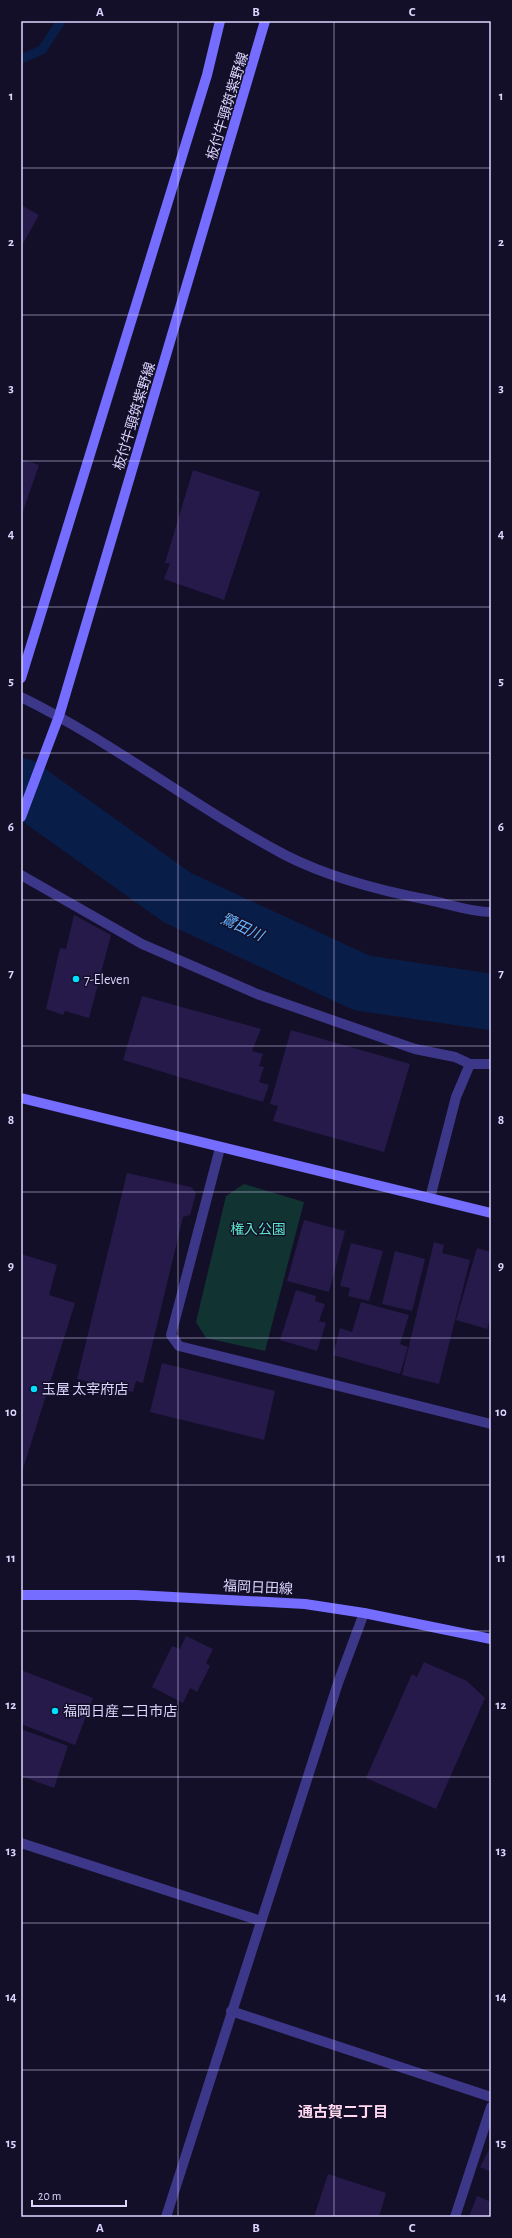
<svg xmlns="http://www.w3.org/2000/svg" width="512" height="2238" font-family="'Alegreya Sans','Noto Sans JP',sans-serif">
  <style>
    .green { fill: #113332 }
    .lines { fill: none; stroke-linecap: round; stroke-linejoin: round }
    .stream { stroke: #081e48; stroke-width: 9 }
    .river { stroke: #081e48; stroke-width: 56 }
    .building { fill: #251a4a }
    .lane { stroke: #3d3789; stroke-width: 10 }
    .street { stroke: #3d3789; stroke-width: 10 }
    .secondary { stroke: #746dff; stroke-width: 10 }
    .grid { fill: none; stroke: #dcd6ff; stroke-width: 1; stroke-opacity: 0.55 }
    .poi-dot { fill: #02e0ff; stroke: #140f28; stroke-width: 1.5 }
    .labels { text-anchor: middle; stroke-width: 3; stroke-linejoin: round; paint-order: stroke }
    .street-label { font-size: 14px; fill: #dcd6ff; stroke: #140f28 }
    .poi-label { font-size: 14px; fill: #dcd6ff; stroke: #140f28; text-anchor: start }
    .park-label { font-size: 14px; fill: #5be6c6; stroke: #140f28 }
    .water-label { font-size: 15px; font-style: italic; fill: #64b3ff; stroke: #140f28 }
    .neighbourhood-label { font-size: 15px; font-weight: bold; fill: #ffd8f0; stroke: #140f28 }
    .neatline { fill: none; stroke: #dcd6ff; stroke-width: 1.5 }
    .grid-label { font-size: 13px; text-anchor: middle; font-weight: bold; fill: #dcd6ff }
  </style>
  <rect width="100%" height="100%" fill="#140f28"/>
  <polygon class="green" points="244,1184 304,1202 265,1351 206,1338 196,1322 226,1196"/>
  <g class="lines">
    <polyline class="stream" points="21,59 42,50 61,21"/>
    <polyline class="river" points="21,786 178,898 362,983 491,1002"/>
  </g>
  <g class="building">
    <polygon points="21,205 39,215 21,247"/>
    <polygon points="21,459 39,465 21,517"/>
    <polygon points="193,470 260,492 224,600 164,579 170,563 165,563"/>
    <polygon points="74,915 111,935 89,1018 65,1011 63,1015 46,1009 60,948 66,949"/>
    <polygon points="142,996 261,1029 252,1051 263,1054 259,1066 264,1067 259,1082 269,1085 263,1102 123,1060"/>
    <polygon points="291,1030 410,1064 384,1152 273,1121 278,1106 270,1104"/>
    <polygon points="127,1173 191,1187 196,1193 190,1215 183,1217 143,1383 136,1381 133,1392 77,1379"/>
    <polygon points="304,1220 345,1231 329,1292 287,1281"/>
    <polygon points="434,1242 444,1245 442,1253 470,1260 439,1384 402,1375"/>
    <polygon points="351,1243 383,1251 369,1301 348,1296 350,1288 340,1286"/>
    <polygon points="477,1248 491,1252 491,1315 487,1329 456,1320"/>
    <polygon points="395,1251 425,1259 412,1311 382,1304"/>
    <polygon points="21,1254 57,1265 49,1295 75,1303 21,1475"/>
    <polygon points="296,1290 316,1296 315,1301 325,1304 319,1321 326,1323 317,1351 280,1340"/>
    <polygon points="361,1302 409,1315 400,1344 408,1347 400,1374 333,1355 340,1328 352,1332"/>
    <polygon points="162,1363 275,1391 264,1440 150,1412"/>
    <polygon points="186,1636 213,1649 206,1663 210,1666 197,1692 190,1688 183,1703 152,1687 172,1646 180,1649"/>
    <polygon points="424,1662 467,1681 485,1698 436,1809 366,1778 412,1674 417,1677"/>
    <polygon points="21,1670 93,1698 75,1745 21,1724"/>
    <polygon points="21,1729 68,1746 54,1788 21,1776"/>
    <polygon points="491,2146 491,2172 480,2167"/>
    <polygon points="328,2174 386,2193 379,2217 314,2217"/>
    <polygon points="477,2196 491,2202 491,2217 469,2217"/>
  </g>
  <g class="lines">
    <g class="lane">
      <polyline points="21,875 142,944 257,994 415,1049 455,1057 470,1064"/>
      <polyline points="220,1148 171,1335 179,1346 491,1424"/>
    </g>
    <g class="street">
      <path d="M 21,697 C 113,742 194,807 285,855 C 328,877 382,891 429,900 C 448,904 471,912 491,912"/>
      <polyline points="430,1198 456,1097 470,1064 491,1064"/>
      <polyline points="21,1843 261,1921"/>
      <polyline points="231,2011 491,2097"/>
      <polyline points="166,2217 338,1683 364,1613"/>
      <polyline points="455,2217 491,2107"/>
    </g>
    <g class="secondary">
      <polyline points="21,678 207,75 220,21"/>
      <polyline points="21,817 59,716 265,21"/>
      <polyline points="21,1098 491,1213"/>
      <polyline points="21,1595 136,1595 305,1604 364,1613 491,1639"/>
    </g>
  </g>
  <path class="grid" d="M 178,21 L 178,2217M 334,21 L 334,2217M 21,168 L 491,168M 21,315 L 491,315M 21,461 L 491,461M 21,607 L 491,607M 21,753 L 491,753M 21,900 L 491,900M 21,1046 L 491,1046M 21,1192 L 491,1192M 21,1338 L 491,1338M 21,1485 L 491,1485M 21,1631 L 491,1631M 21,1777 L 491,1777M 21,1923 L 491,1923M 21,2070 L 491,2070"/>
  <g class="poi-dot">
    <circle cx="76" cy="979" r="4"/>
    <circle cx="34" cy="1389" r="4"/>
    <circle cx="55" cy="1711" r="4"/>
  </g>
  <g class="labels">
    <g class="street-label">
      <text transform="translate(227 106) rotate(-73)" y="5">板付牛頸筑紫野線</text>
      <text transform="translate(134 416) rotate(-73)" y="5">板付牛頸筑紫野線</text>
      <text transform="translate(258 1587) rotate(3)" y="5">福岡日田線</text>
    </g>
    <g class="poi-label">
      <text x="84" y="984">7-Eleven</text>
      <text x="42" y="1394">玉屋 太宰府店</text>
      <text x="63" y="1716">福岡日産 二日市店</text>
    </g>
    <g class="park-label">
      <text x="258" y="1234">権入公園</text>
    </g>
    <g class="water-label">
      <text transform="translate(242 927) rotate(25)" y="5">鷺田川</text>
    </g>
    <g class="neighbourhood-label">
      <text x="343" y="2117">通古賀二丁目</text>
    </g>
  </g>
  <rect width="512" height="2238" fill="none" stroke="#140f28" stroke-width="44"/>
  <path d="M32 2200v6h94v-6" fill="none" stroke="#dcd6ff" stroke-width="2"/>
  <text x="38" y="2200" font-size="12" fill="#dcd6ff" stroke="#140f28" stroke-width="3" paint-order="stroke">20 m</text>
  <rect x="22" y="22" width="468" height="2194" class="neatline"/>
  <g class="grid-label">
    <text x="100" y="16">A</text>
    <text x="256" y="16">B</text>
    <text x="412" y="16">C</text>
    <text x="11" y="100">1</text>
    <text x="501" y="100">1</text>
    <text x="11" y="246">2</text>
    <text x="501" y="246">2</text>
    <text x="11" y="392">3</text>
    <text x="501" y="392">3</text>
    <text x="11" y="538">4</text>
    <text x="501" y="538">4</text>
    <text x="11" y="685">5</text>
    <text x="501" y="685">5</text>
    <text x="11" y="831">6</text>
    <text x="501" y="831">6</text>
    <text x="11" y="977">7</text>
    <text x="501" y="977">7</text>
    <text x="11" y="1124">8</text>
    <text x="501" y="1124">8</text>
    <text x="11" y="1270">9</text>
    <text x="501" y="1270">9</text>
    <text x="11" y="1416">10</text>
    <text x="501" y="1416">10</text>
    <text x="11" y="1562">11</text>
    <text x="501" y="1562">11</text>
    <text x="11" y="1709">12</text>
    <text x="501" y="1709">12</text>
    <text x="11" y="1855">13</text>
    <text x="501" y="1855">13</text>
    <text x="11" y="2001">14</text>
    <text x="501" y="2001">14</text>
    <text x="11" y="2147">15</text>
    <text x="501" y="2147">15</text>
    <text x="100" y="2232">A</text>
    <text x="256" y="2232">B</text>
    <text x="412" y="2232">C</text>
  </g>
</svg>
